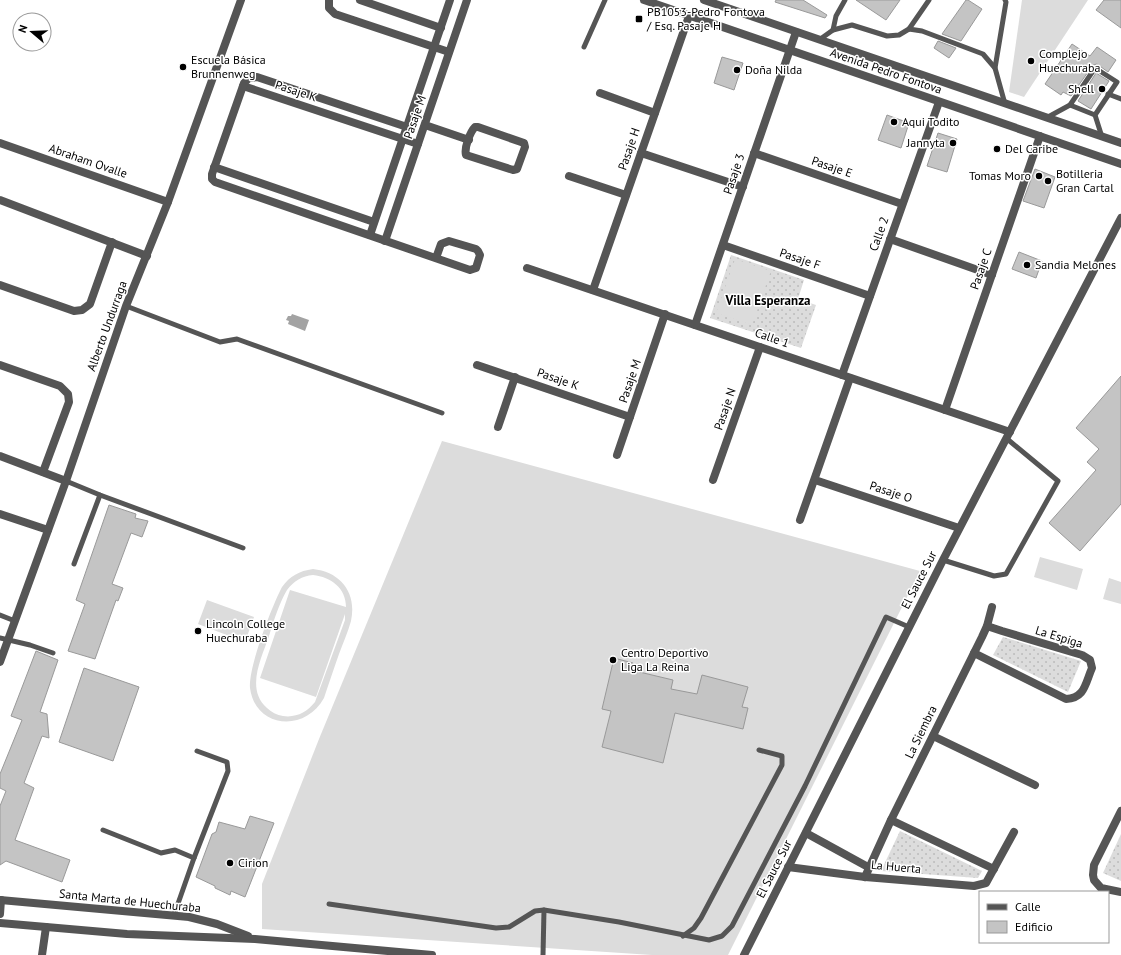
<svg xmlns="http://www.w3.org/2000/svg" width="1121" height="955" font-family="'PT Sans',sans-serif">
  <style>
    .grass { fill: url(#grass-dots) }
    .garden { fill: #dcdcdc; fill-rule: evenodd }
    .water { fill: #a3a3a3 }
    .building { fill: #c4c4c4; stroke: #999 }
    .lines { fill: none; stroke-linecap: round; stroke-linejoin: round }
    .service { stroke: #555; stroke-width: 5 }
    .minor { stroke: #555; stroke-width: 8 }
    .tertiary { stroke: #555; stroke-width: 8 }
    .poi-dot { fill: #000; stroke: #fff; stroke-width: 1.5 }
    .labels { text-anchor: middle; stroke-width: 3; stroke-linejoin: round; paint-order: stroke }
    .poi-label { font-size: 12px; fill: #000; stroke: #fff; text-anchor: start }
    .street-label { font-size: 12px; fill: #000; stroke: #fff }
    .neighbourhood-label { font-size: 13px; font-weight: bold; fill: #000; stroke: #fff }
  </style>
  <defs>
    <pattern id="grass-dots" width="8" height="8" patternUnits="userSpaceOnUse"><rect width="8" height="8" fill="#dcdcdc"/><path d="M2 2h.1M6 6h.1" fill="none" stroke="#bbb" stroke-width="1.8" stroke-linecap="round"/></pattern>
  </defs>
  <rect width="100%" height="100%" fill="#fff"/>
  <g class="grass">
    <polygon points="731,255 804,280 798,299 816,305 801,348 710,318"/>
    <polygon points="1003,637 1081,661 1068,692 993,655"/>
    <polygon points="900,831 982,871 978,878 881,871"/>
    <polygon points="1121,834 1121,881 1103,873"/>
  </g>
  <g class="garden">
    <polygon points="1022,0 1088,0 1024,97 1009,92"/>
    <polygon points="735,259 771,271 752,325 716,313"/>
    <polygon points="442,441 920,571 728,955 652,955 262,929 262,884 319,739"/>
    <polygon points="1040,557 1083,569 1077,590 1034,577"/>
    <path d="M 313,569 C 341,572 357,593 351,621 C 348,632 343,643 339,654 C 334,668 329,683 324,698 C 305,733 255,728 250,688 C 248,668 272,606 282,587 C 290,576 299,571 313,569 ZM 313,575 C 331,577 346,588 346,607 L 290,590 L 260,678 L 316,697 L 345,614 L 345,620 L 315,702 C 307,712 296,718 283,716 C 277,715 271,712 267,708 C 245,689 262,657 269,636 C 274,620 279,604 287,590 C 294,581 302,576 313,575 Z"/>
    <polygon points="1109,578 1121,582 1121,604 1103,599"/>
    <polygon points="207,600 254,617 245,642 198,624"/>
  </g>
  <polygon class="water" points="292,314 309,320 305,331 288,324 289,321 286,320 288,316 291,316"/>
  <g class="building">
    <polygon points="776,0 803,0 827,15 825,18 775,2"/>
    <polygon points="856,0 900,0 886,20"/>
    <polygon points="966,0 968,0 982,9 961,41 942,34"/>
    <polygon points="1104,0 1121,0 1121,28 1096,10"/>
    <polygon points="938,41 956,48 949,58 934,48"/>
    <polygon points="1072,44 1090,56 1097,47 1116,60 1108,72 1097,64 1093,65 1071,96 1063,92 1061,95 1045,84"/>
    <polygon points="722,57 743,63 734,90 714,83"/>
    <polygon points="1096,73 1109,81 1091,109 1078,101"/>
    <polygon points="887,115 909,123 901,148 878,140"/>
    <polygon points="938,133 957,139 947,172 927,166"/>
    <polygon points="1035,169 1055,177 1044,208 1023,201"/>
    <polygon points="1019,252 1042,261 1036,278 1012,269"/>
    <polygon points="1121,376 1121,504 1080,551 1049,523 1096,470 1087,462 1099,449 1076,428"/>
    <polygon points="109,505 136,514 135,518 148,521 142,537 131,533 112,584 123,588 118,601 116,600 95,659 68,651 85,604 76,600"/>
    <polygon points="36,651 58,660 40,712 47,714 49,738 42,736 24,783 34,788 15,840 70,860 62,882 6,861 0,865 0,806 6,791 0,788 0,774 22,720 11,716"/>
    <polygon points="614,658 633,663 631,670 673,680 671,689 697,694 702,675 748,687 742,707 748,708 743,729 675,713 663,763 602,747 611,711 602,709"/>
    <polygon points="84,668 139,687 113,761 59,742"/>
    <polygon points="250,816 274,823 245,897 231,891 230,895 215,888 215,886 196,877 212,834 216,832 219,822 245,829"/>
  </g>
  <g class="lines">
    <g class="service">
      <polyline points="1005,0 1006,2 995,68 1005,104"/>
      <polyline points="909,29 929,0"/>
      <polyline points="833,30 836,16 845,0"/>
      <polyline points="819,40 833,30 852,25 887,36 899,35 909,29 922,31 983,54 995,68"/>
      <polyline points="584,47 605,0"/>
      <polyline points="1108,94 1121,99"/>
      <polyline points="1070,105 1095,115"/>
      <polyline points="1048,117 1070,105 1095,68 1117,82 1095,115 1102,137"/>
      <polyline points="126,306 220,342 237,339 442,413"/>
      <polyline points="66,481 100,495 243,548"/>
      <polyline points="943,560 994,576 1006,574 1058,481 1006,438"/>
      <polyline points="74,564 100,495"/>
      <polyline points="0,615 15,621"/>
      <polyline points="0,638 30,645 53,653"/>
      <polyline points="103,830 161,853 175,850 194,858"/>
      <polyline points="329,904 496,928 509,927 535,911 544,910 619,922 709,940 722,936 732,926 805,786 886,617 909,627"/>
      <polyline points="174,915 194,858 228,771 227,762 197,751"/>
      <polyline points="683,936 694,928 701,918 782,765 782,756 759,750"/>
      <polyline points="543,955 544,910"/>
    </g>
    <g class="minor">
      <polyline points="329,0 329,8 335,14 449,52"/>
      <polyline points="360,0 441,28"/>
      <polyline points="243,86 418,144"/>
      <polyline points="600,93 655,113"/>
      <polyline points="425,125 469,140"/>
      <polyline points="407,127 257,77 249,78 244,83 212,174 212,179 215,182 470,270 476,268 480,255 478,251 476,249 449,241 441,244 436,258"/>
      <path d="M 475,127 L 478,127 L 524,143 L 525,147 L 517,169 L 513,170 L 466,155 C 464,148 470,132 475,127 Z"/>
      <polyline points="0,143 168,202"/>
      <polyline points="641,153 743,187"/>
      <polyline points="754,153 902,204"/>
      <polyline points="214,167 374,222"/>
      <polyline points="569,176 626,195"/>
      <polyline points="0,200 147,256"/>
      <polyline points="370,235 450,0"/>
      <polyline points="890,239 992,275"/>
      <polyline points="385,241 467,0"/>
      <polyline points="723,245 870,296"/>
      <polyline points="527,268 1010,432"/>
      <polyline points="0,285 74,311 82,310 90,304 112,242"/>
      <polyline points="593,290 689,16"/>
      <polyline points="695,325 796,32"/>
      <polyline points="0,365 60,386 68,394 69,402 43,472"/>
      <polyline points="477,365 630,417"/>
      <polyline points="842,375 939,102"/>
      <polyline points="945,410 1040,136"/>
      <polyline points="498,427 515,377"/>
      <polyline points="617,455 665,314"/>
      <polyline points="0,456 66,481"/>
      <polyline points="713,480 760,347"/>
      <polyline points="815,480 959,528"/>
      <polyline points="0,514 48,530"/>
      <polyline points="800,520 850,378"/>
      <path d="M 974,653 L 1066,699 C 1085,698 1085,684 1092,668 L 1090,660 L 1082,655 L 1002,631 L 987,626"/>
      <polyline points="0,662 66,481 126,306 168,202 241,0"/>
      <polyline points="933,736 1035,785"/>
      <polyline points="1121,811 1094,865 1093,875 1094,880 1101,888 1121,892"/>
      <polyline points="891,820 994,869"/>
      <polyline points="806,833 868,867"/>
      <polyline points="788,867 865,877 974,886 986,883 1014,832"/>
      <polyline points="865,877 891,820 982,637 987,626 992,607"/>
      <polyline points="42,955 46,927"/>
    </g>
    <g class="tertiary">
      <polyline points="644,0 1121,164"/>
      <polyline points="704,0 1121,143"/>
      <polyline points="0,900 189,917 217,924 248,936"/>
      <polyline points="0,914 1,900"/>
      <polyline points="0,923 127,934 255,939 432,955"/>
      <polyline points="744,955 943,560 1121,218"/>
    </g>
  </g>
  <g class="poi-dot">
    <rect x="635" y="15" width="8" height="8" rx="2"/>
    <circle cx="1031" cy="61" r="4"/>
    <circle cx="183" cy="67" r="4"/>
    <circle cx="737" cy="70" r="4"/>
    <circle cx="1102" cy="89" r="4"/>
    <circle cx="894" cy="122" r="4"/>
    <circle cx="953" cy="143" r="4"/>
    <circle cx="997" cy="149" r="4"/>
    <circle cx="1039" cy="176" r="4"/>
    <circle cx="1048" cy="181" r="4"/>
    <circle cx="1027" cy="265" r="4"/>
    <circle cx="198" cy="631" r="4"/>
    <circle cx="613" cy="660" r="4"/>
    <circle cx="230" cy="863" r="4"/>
  </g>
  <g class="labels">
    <g class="poi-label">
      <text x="647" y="16">PB1053-Pedro Fontova<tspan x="647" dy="14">/ Esq. Pasaje H</tspan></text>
      <text x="1039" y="58">Complejo<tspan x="1039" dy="14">Huechuraba</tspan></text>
      <text x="191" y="64">Escuela Básica<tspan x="191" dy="14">Brunnenweg</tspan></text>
      <text x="745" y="74">Doña Nilda</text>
      <text x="1094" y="93" text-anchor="end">Shell</text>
      <text x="902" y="126">Aqui Todito</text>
      <text x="945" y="147" text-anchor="end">Jannyta</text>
      <text x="1005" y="153">Del Caribe</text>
      <text x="1056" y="178">Botilleria<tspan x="1056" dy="14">Gran Cartal</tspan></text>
      <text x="1031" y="180" text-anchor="end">Tomas Moro</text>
      <text x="1035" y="269">Sandia Melones</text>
      <text x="206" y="628">Lincoln College<tspan x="206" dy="14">Huechuraba</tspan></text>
      <text x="621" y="657">Centro Deportivo<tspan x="621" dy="14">Liga La Reina</tspan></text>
      <text x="238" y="867">Cirion</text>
    </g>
    <g class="street-label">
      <text transform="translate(886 71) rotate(19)" y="4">Avenida Pedro Fontova</text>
      <text transform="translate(296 91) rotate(18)" y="4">Pasaje K</text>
      <text transform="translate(415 117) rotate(-71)" y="4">Pasaje M</text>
      <text transform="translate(629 149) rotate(-71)" y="4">Pasaje H</text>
      <text transform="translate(88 161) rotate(19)" y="4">Abraham Ovalle</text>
      <text transform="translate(832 167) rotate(19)" y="4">Pasaje E</text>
      <text transform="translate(734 174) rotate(-71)" y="4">Pasaje 3</text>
      <text transform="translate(879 234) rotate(-70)" y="4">Calle 2</text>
      <text transform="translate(800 259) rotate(19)" y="4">Pasaje F</text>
      <text transform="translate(981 269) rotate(-71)" y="4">Pasaje C</text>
      <text transform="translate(107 326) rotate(-70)" y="4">Alberto Undurraga</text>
      <text transform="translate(772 338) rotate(19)" y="4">Calle 1</text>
      <text transform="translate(558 379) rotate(19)" y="4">Pasaje K</text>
      <text transform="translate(630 381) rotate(-71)" y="4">Pasaje M</text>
      <text transform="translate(725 409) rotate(-71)" y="4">Pasaje N</text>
      <text transform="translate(891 492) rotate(18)" y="4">Pasaje O</text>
      <text transform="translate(919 580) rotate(-63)" y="4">El Sauce Sur</text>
      <text transform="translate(1059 637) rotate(17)" y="4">La Espiga</text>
      <text transform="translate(921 732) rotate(-64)" y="4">La Siembra</text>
      <text transform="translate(896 867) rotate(5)" y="4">La Huerta</text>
      <text transform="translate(774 869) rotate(-63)" y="4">El Sauce Sur</text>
      <text transform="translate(130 901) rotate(6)" y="4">Santa Marta de Huechuraba</text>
    </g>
    <g class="neighbourhood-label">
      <text x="768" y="305">Villa Esperanza</text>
    </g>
  </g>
  <rect x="979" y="891" width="130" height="52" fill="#ffffff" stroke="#999999"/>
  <rect x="987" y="904" width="20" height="6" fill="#555555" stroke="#999999"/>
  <text x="1015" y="911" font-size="12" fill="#000000">Calle</text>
  <rect x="987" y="921" width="20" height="12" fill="#c4c4c4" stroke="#999999"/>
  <text x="1015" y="931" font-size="12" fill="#000000">Edificio</text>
  <g transform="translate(32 32) rotate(289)"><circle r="19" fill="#ffffff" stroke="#999999"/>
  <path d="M0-3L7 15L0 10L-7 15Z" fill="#000000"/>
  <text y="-6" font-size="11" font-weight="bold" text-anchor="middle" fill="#000000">N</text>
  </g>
</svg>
